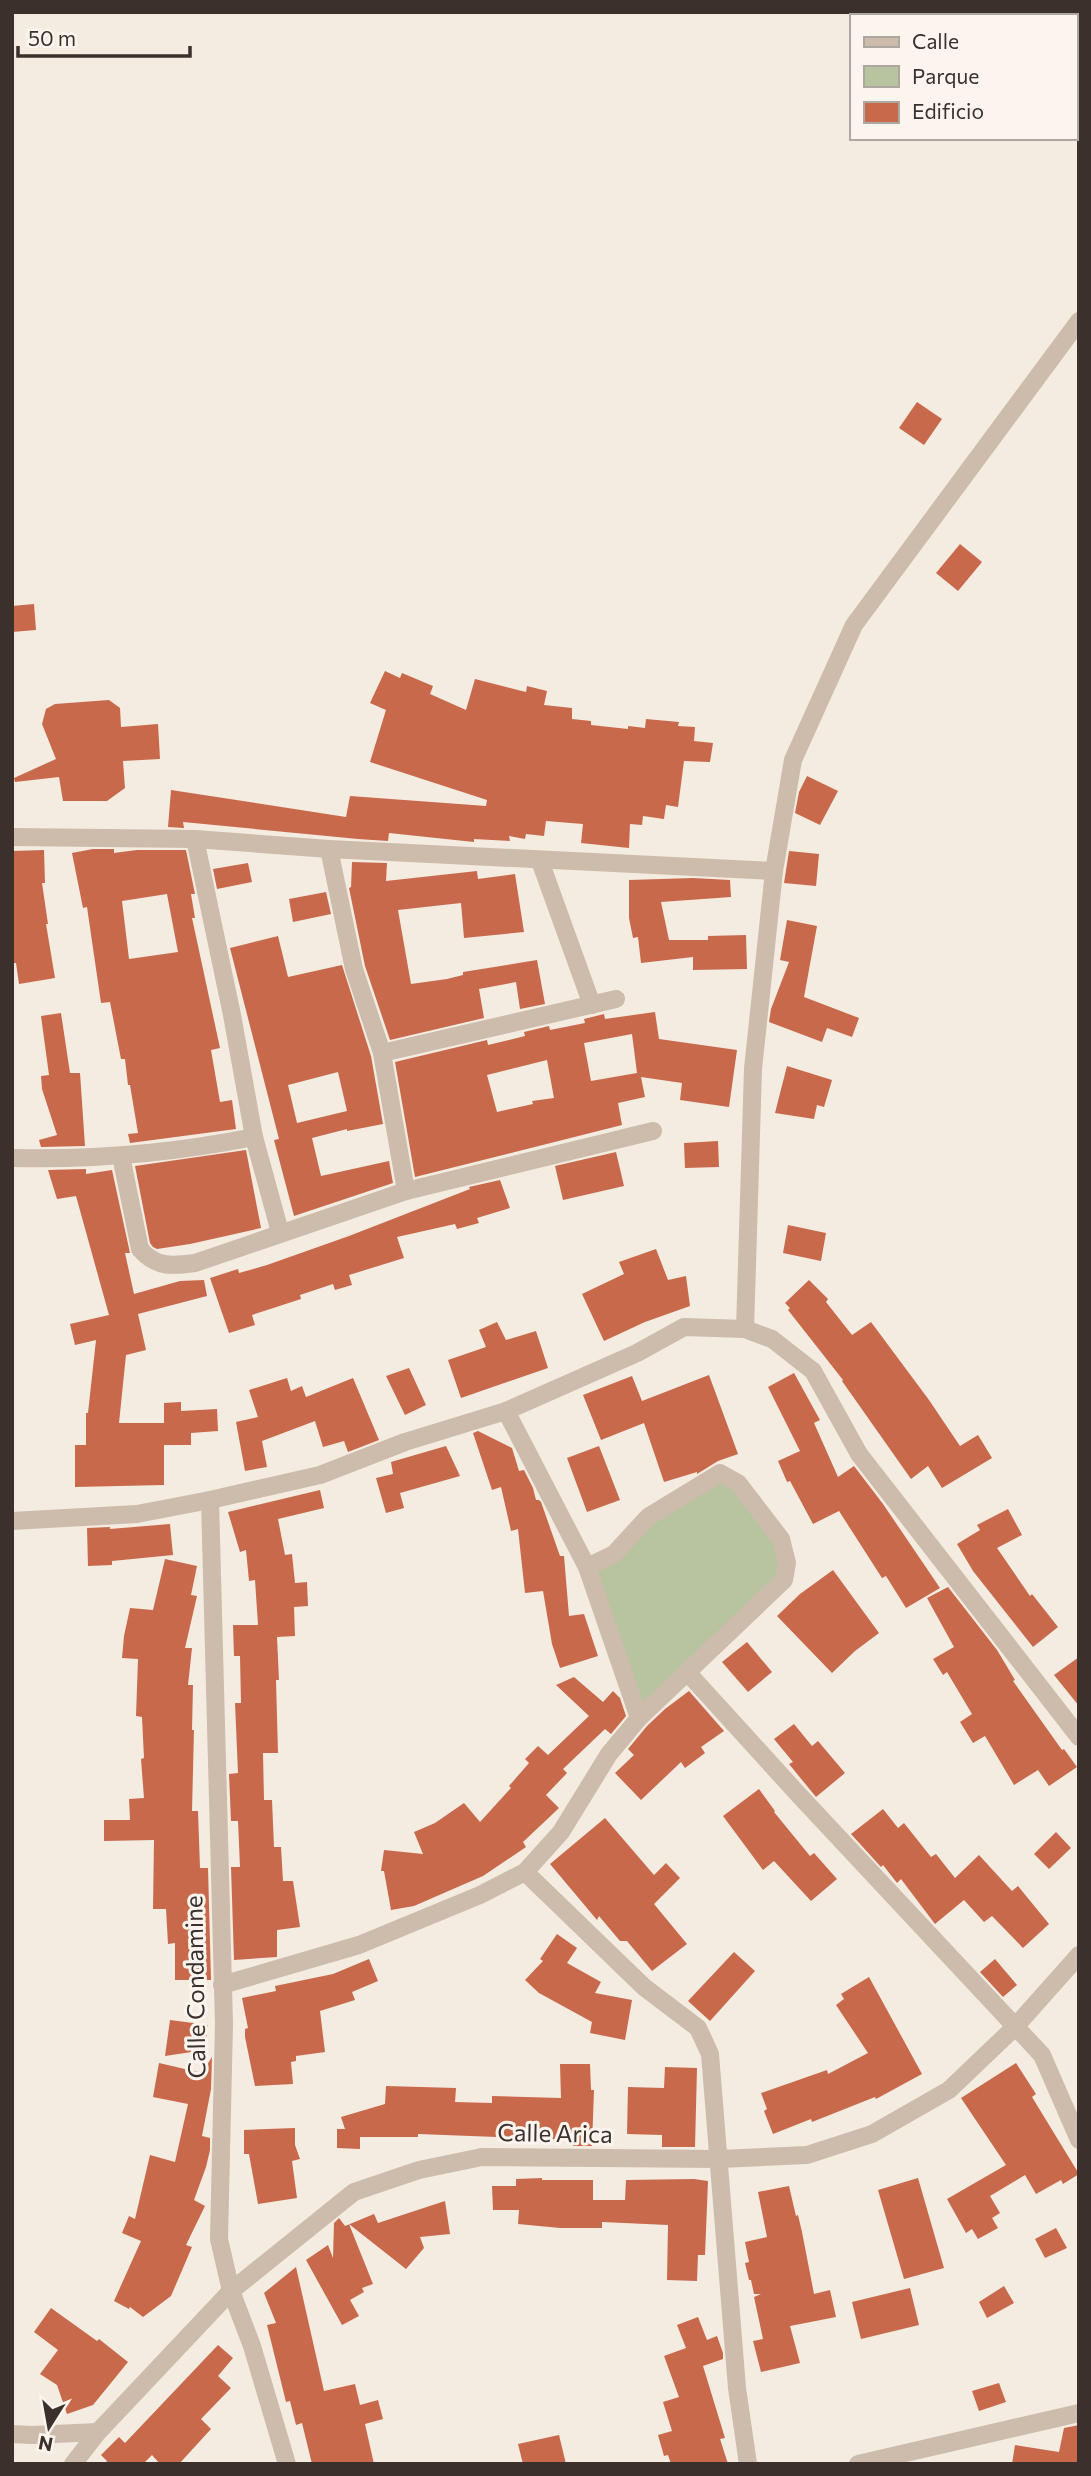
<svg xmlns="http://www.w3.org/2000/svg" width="1091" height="2476" font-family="Commissioner,sans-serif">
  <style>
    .green { fill: #b8c4a0 }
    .building { fill: #c8694b; fill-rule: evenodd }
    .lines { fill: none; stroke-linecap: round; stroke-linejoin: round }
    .minor { stroke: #cdbbac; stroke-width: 18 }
    .labels { text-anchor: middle; stroke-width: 6; stroke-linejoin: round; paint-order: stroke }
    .street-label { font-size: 24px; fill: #3b302b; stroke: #fbf5ee }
  </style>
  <rect width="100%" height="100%" fill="#f4ebe1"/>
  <polygon class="green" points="720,1473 757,1510 787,1569 639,1718 587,1567"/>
  <g class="building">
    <polygon points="917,402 942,419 924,445 899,428"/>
    <polygon points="960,544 982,562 958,591 936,573"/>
    <polygon points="34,604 36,630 12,632 12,606"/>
    <polygon points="385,671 400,678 402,673 433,686 430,694 466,710 475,679 526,692 527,686 547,691 544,705 572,708 572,719 591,721 591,725 628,729 628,726 645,728 646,719 679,722 678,726 695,727 694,741 713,743 710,762 684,761 678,807 666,805 664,819 643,816 642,825 630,824 629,848 581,843 583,824 546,821 544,836 526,834 525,839 509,836 510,841 474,839 474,842 389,833 388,841 358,839 183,822 184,828 168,827 171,790 346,817 350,796 486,806 487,800 370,762 386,710 370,703"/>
    <polygon points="109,700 120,708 121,727 158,724 160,759 123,761 125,788 107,801 63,801 59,777 15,782 14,778 56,759 42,724 46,709 55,704"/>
    <polygon points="807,776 838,791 820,825 795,813 799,792"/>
    <path d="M 93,849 L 114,849 L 114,853 L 137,850 L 186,850 L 195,894 L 191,894 L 195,918 L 192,918 L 220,1048 L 211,1050 L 220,1102 L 232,1100 L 236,1129 L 130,1143 L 128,1134 L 138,1133 L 130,1085 L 128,1085 L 125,1059 L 121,1059 L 110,1002 L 101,1003 L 87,907 L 83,908 L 72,853 ZM 167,894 L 178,952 L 129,959 L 122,901 Z"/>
    <polygon points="44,850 45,883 42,883 48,924 46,924 55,978 19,984 16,963 12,963 12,851"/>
    <polygon points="789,851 819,854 816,886 784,883"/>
    <polygon points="352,862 387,863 386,881 477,871 478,879 515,874 524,932 464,938 461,903 398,910 411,984 447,979 463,975 463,972 537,960 545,1004 520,1009 516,982 479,989 484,1018 390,1040 365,966 349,888 351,887"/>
    <polygon points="248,863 252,882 217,889 213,869"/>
    <polygon points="693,878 730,880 731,897 661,902 669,940 708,940 708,936 746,935 747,969 693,970 693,957 641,963 638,937 633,938 629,918 629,880"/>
    <polygon points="326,892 331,914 293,922 289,899"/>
    <polygon points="787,920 817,926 804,997 859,1018 852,1037 827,1028 822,1042 769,1022 771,1009 789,962 780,960"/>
    <path d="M 278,936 L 288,977 L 342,965 L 371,1056 L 383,1124 L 347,1131 L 347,1129 L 312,1138 L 321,1176 L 389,1161 L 393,1183 L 294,1216 L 274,1140 L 279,1139 L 230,948 ZM 338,1072 L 347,1111 L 297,1123 L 288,1085 Z"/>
    <path d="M 655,1012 L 659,1039 L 737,1050 L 729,1107 L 680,1100 L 682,1083 L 641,1077 L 645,1097 L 618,1103 L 622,1125 L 415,1177 L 395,1062 L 487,1040 L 488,1045 L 525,1036 L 524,1032 L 549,1026 L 550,1030 L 585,1023 L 584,1019 L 604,1014 L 605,1019 ZM 632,1034 L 637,1073 L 591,1081 L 584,1043 ZM 547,1060 L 554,1098 L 532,1101 L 533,1104 L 497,1112 L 487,1075 Z"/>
    <polygon points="61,1013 70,1073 80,1073 85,1146 41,1147 39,1140 57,1135 42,1089 41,1076 49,1075 41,1016"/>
    <polygon points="787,1066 832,1080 824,1107 817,1105 814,1119 775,1113"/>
    <polygon points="718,1141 719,1167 685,1168 684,1143"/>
    <polygon points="246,1150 261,1228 190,1244 157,1249 153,1247 150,1243 135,1166"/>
    <polygon points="616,1152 624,1186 563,1200 555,1166"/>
    <polygon points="86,1169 86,1174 112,1170 130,1253 125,1253 134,1294 180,1281 204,1280 207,1296 138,1314 146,1350 126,1355 119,1423 164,1423 164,1403 181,1402 181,1411 217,1409 218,1431 191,1433 191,1445 164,1445 164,1485 75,1487 75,1445 86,1445 86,1413 88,1413 96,1340 75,1345 70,1324 109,1315 76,1196 57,1199 48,1170"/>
    <polygon points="500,1180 510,1208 477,1218 479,1223 457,1229 455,1224 397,1237 404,1258 349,1275 352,1285 335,1290 333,1284 300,1295 301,1299 252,1315 255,1325 229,1333 210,1278 238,1269 239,1273 267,1265 349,1236 470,1189 469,1187"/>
    <polygon points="788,1225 826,1233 821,1261 783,1253"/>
    <polygon points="656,1249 668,1280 686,1276 690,1306 645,1322 604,1341 582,1294 624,1274 619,1262"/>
    <polygon points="809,1280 828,1299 826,1302 852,1335 871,1322 929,1400 960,1446 978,1435 992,1458 942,1488 928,1466 911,1479 842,1381 843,1380 788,1310 790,1308 785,1303"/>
    <polygon points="497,1322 506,1340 536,1331 548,1368 461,1398 448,1360 486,1347 479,1330"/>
    <polygon points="409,1368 426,1405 405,1415 386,1376"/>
    <polygon points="794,1373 820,1420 814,1423 838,1477 854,1466 883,1504 940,1588 906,1608 886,1576 882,1578 839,1511 813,1524 790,1481 787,1482 778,1461 800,1451 768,1387"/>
    <polygon points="709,1375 738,1454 718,1461 697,1474 697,1472 664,1482 644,1423 601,1440 583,1395 632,1376 642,1401"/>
    <polygon points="287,1378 291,1391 302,1386 306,1397 353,1378 379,1440 348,1452 344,1441 323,1447 315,1421 262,1441 267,1467 245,1471 236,1422 258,1417 249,1390"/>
    <polygon points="478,1431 512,1448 519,1471 524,1470 533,1488 536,1500 539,1500 541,1502 560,1556 564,1556 569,1616 584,1614 598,1656 560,1668 552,1644 543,1591 525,1593 518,1529 511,1531 501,1487 492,1490 473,1433"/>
    <polygon points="446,1446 460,1476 400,1493 404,1508 386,1513 376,1478 393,1474 391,1462"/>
    <polygon points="599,1446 620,1500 587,1512 567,1458"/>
    <polygon points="320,1490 324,1508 278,1519 285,1555 292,1554 295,1583 307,1582 308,1606 294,1607 295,1636 277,1637 279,1680 276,1680 278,1753 263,1753 264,1800 272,1800 274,1847 281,1847 283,1881 293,1881 300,1927 277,1930 277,1957 234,1960 231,1867 240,1867 238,1821 231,1821 229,1774 238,1773 235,1703 241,1703 240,1656 234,1656 233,1625 258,1625 255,1580 249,1581 246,1550 240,1552 228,1512"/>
    <polygon points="1008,1509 1022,1535 997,1548 1030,1596 1032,1594 1058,1627 1033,1647 973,1571 957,1544 980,1530 977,1525"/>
    <polygon points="170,1524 173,1555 112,1561 112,1565 88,1566 87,1528 110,1527 110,1529"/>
    <polygon points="165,1559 197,1566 191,1595 197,1596 185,1648 192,1648 188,1685 193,1685 192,1730 194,1730 192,1811 198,1811 200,1868 208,1868 211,1980 175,1980 175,1943 168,1944 166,1909 153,1909 154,1840 104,1841 104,1820 130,1820 129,1799 144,1798 141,1759 144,1758 142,1717 136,1716 138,1659 122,1658 124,1636 130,1608 153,1610"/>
    <polygon points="833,1570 879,1633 855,1651 832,1673 777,1616 800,1594"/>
    <polygon points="948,1587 997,1650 1015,1680 1013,1681 1062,1750 1064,1749 1077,1767 1049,1786 1038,1770 1014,1785 985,1736 973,1743 960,1722 972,1714 947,1672 943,1675 933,1659 954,1647 927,1598"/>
    <polygon points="747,1642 772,1672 748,1692 722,1662"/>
    <polygon points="1079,1657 1079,1706 1054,1675"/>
    <polygon points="574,1677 603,1702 613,1691 620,1698 626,1716 611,1734 605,1729 563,1769 567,1773 546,1795 559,1808 523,1842 526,1847 483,1876 414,1906 391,1910 384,1871 381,1871 384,1850 423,1854 414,1832 435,1823 464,1803 480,1822 511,1788 509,1786 529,1763 525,1759 538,1746 548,1755 589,1716 556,1685"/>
    <polygon points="689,1691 724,1731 701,1747 705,1753 685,1768 681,1762 641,1800 615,1773 634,1755 628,1749 647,1726 665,1709"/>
    <polygon points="794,1724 812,1746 818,1741 845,1773 816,1797 789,1764 793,1762 774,1739"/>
    <polygon points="759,1789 775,1811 774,1812 810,1856 814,1853 837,1879 811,1901 774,1861 763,1870 723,1816"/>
    <polygon points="883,1809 898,1828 904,1823 931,1857 936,1854 955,1878 979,1855 1012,1891 1018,1886 1049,1924 1023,1948 992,1916 984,1922 964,1900 935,1924 901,1879 897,1883 883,1865 881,1867 851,1834"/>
    <polygon points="605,1818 654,1875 666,1863 680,1878 654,1904 687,1944 652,1971 627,1941 620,1941 599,1916 597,1920 550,1864"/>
    <polygon points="1056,1832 1071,1848 1049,1869 1034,1854"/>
    <polygon points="557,1934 577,1948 567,1963 601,1982 595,1993 632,2000 625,2040 590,2033 592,2022 539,1993 525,1980 543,1961 540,1959"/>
    <polygon points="734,1952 755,1971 710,2021 688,2001"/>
    <polygon points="369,1959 378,1981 352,1992 355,2000 320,2011 325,2052 296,2056 296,2061 291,2062 293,2084 255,2086 245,2037 245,2029 248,2028 242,1998 276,1991 275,1986 333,1974"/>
    <polygon points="995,1959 1017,1985 1003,1997 980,1972"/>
    <polygon points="869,1977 922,2074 876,2099 875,2097 812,2122 811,2119 773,2134 764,2111 767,2109 761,2093 827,2070 828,2074 868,2053 836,2005 844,1999 841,1994"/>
    <polygon points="170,2020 208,2025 205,2050 165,2056"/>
    <polygon points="212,2057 211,2089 202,2136 210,2138 210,2150 206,2167 194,2200 205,2206 186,2245 192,2247 171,2296 143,2317 130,2307 129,2309 114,2301 141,2241 122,2233 129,2216 135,2219 150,2155 175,2162 188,2104 153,2097 159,2063 202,2073"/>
    <polygon points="1016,2063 1036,2094 1032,2097 1079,2174 1063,2184 1061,2180 1036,2194 1025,2175 990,2196 1000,2213 992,2218 998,2228 978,2239 972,2229 966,2233 947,2199 1006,2165 961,2098"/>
    <polygon points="560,2064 590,2064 591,2090 594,2090 592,2146 573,2146 573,2140 418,2134 418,2137 360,2137 360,2149 337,2148 337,2129 345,2129 341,2117 385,2104 386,2086 456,2088 455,2102 492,2103 492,2096 561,2098"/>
    <polygon points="665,2067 697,2068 695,2147 662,2147 662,2135 627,2134 628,2087 664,2088"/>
    <polygon points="295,2128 295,2145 300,2159 292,2161 297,2198 258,2204 249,2154 244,2154 244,2130"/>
    <polygon points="542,2178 542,2180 593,2180 593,2200 625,2200 626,2180 694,2179 708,2181 705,2255 698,2255 697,2281 667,2280 668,2225 602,2222 602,2228 560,2228 518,2224 519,2210 493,2210 492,2186 516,2186 516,2179"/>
    <polygon points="918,2178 944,2268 904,2279 878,2190"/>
    <polygon points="789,2186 796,2216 798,2215 802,2232 814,2294 830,2290 836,2317 790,2326 800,2363 761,2372 753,2341 763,2339 754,2297 761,2294 754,2294 751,2280 749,2280 745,2263 749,2262 745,2242 767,2237 758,2192"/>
    <polygon points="445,2201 450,2234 420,2237 424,2248 406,2269 349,2224 373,2284 362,2288 364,2292 350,2300 359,2316 342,2325 306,2260 328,2245 333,2258 334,2223 339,2218 345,2226 374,2214 378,2223"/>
    <polygon points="1056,2228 1067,2248 1045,2258 1035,2239"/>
    <polygon points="296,2267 324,2391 355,2384 360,2405 378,2400 383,2419 365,2424 374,2464 312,2464 302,2423 296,2425 290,2401 286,2402 267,2325 276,2323 264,2293"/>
    <polygon points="1004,2286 1014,2303 987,2318 979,2302"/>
    <polygon points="910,2288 919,2325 861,2339 852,2302"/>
    <polygon points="51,2308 97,2341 99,2339 128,2362 93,2405 67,2414 57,2385 40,2374 58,2350 34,2332"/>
    <polygon points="698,2317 707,2340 717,2336 723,2353 723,2359 703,2366 725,2438 720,2439 728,2464 671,2464 668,2455 664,2456 658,2435 672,2431 663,2402 679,2397 664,2356 686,2348 677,2325"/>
    <polygon points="218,2345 233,2358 218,2376 231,2388 201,2419 211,2429 179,2464 160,2464 152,2455 145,2462 146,2464 105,2464 107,2461 101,2455 119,2437 125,2443"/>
    <polygon points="999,2383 1006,2402 979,2411 972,2391"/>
    <polygon points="1079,2425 1079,2464 1012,2464 1015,2445 1059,2452 1064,2428"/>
    <polygon points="559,2435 566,2464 523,2464 518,2444"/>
  </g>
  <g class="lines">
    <g class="minor">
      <polyline points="12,837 195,839 329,849 774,871"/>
      <polyline points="195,839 232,1015 254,1137 280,1232"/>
      <polyline points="329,849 354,969 382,1053 406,1191"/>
      <polyline points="540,861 592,1005"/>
      <polyline points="382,1053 616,999"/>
      <path d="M 121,1156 L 140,1249 C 156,1268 173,1266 195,1263 L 406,1191 L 653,1131"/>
      <path d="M 12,1158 C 94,1160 174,1153 254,1137"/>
      <polyline points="745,1329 753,1069 774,871 793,760 854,625 1079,321"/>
      <polyline points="506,1411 587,1567 639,1718"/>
      <polyline points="210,1500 224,2024 219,2239 231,2291 252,2346 287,2464"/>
      <polyline points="12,1521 137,1514 210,1500 320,1475 405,1442 506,1411 637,1353 684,1327 745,1329 772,1339 813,1371 859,1454 1079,1737"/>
      <polyline points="687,1672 797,1793 1042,2055 1079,2140"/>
      <polyline points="525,1872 644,1987 698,2028 710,2054 737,2388 748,2464"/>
      <polyline points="222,1985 359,1945 480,1895 525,1872 561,1832 609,1754 639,1718 784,1580 787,1563 781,1539 738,1483 720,1473 648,1517 614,1554 587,1567"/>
      <polyline points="12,2434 32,2435 98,2432"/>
      <polyline points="73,2464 98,2432 231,2291 354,2192 419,2170 482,2157 720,2159 807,2155 872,2134 949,2090 1015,2027 1079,1955"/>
      <polyline points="858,2464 1079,2413"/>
    </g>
  </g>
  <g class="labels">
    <g class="street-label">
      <text transform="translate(196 1987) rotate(-91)" y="8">Calle Condamine</text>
      <text transform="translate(555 2134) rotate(1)" y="8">Calle Arica</text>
    </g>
  </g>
  <rect width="1091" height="2476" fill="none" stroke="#3b302b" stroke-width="28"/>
  <rect x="850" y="14" width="228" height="126" fill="#fbf5ee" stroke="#aea6a0" stroke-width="2"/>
  <rect x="864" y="37" width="35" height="10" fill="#cdbbac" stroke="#aea6a0" stroke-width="2"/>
  <text x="912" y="49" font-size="21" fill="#3b302b">Calle</text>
  <rect x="864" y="66" width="35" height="21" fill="#b8c4a0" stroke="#aea6a0" stroke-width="2"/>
  <text x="912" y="84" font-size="21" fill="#3b302b">Parque</text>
  <rect x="864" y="102" width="35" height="21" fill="#c8694b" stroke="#aea6a0" stroke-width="2"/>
  <text x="912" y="119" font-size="21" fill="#3b302b">Edificio</text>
  <g transform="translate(49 2427) rotate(191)" stroke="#fbf5ee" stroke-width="5" paint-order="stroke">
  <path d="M0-5L12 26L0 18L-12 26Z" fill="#3b302b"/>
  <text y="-10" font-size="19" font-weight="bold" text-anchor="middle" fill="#3b302b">N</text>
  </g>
  <path d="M18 46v10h172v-10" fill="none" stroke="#3b302b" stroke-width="3.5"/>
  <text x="28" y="46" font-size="21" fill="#3b302b" stroke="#fbf5ee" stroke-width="5" paint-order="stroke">50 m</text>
</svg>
